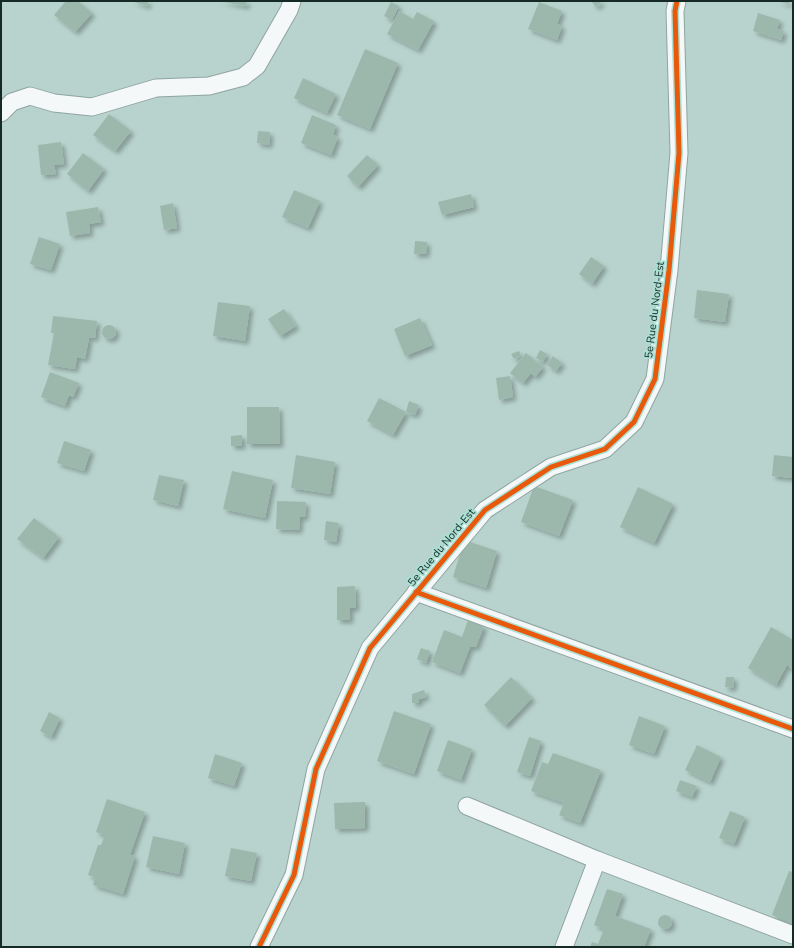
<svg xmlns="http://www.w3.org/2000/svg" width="794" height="948" font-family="'Nunito Sans',sans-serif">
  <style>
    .building { fill: #9cb8ad; filter: url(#shadow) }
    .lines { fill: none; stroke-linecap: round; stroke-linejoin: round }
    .minor-casing { stroke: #8fa49f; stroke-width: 19 }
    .minor { stroke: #f4f8f8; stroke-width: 17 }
    .cycleway-casing { stroke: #acdfd3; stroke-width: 8 }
    .cycleway { stroke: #e8590c; stroke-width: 5 }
    .labels { text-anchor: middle; stroke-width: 3.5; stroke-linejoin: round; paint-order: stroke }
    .street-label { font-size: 11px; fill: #152925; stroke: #acdfd3 }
  </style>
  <defs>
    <filter id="shadow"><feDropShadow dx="3.5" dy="3.5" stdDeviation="2" flood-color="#0004"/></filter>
  </defs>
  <rect width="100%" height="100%" fill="#b8d3cd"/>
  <g class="building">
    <polygon points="66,1 78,1 92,13 75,32 54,15"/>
    <polygon points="131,1 149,1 147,6"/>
    <polygon points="219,1 247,1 246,6"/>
    <polygon points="591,1 603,1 596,7"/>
    <polygon points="776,1 790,1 789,4"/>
    <polygon points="391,2 399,6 392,20 384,16"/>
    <polygon points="539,2 562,11 557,24 562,26 557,40 528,29"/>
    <polygon points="399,11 413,19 417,12 434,21 418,50 387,34"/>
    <polygon points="758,13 780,20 777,29 784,31 781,40 753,31"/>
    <polygon points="365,49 398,63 370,129 337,115"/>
    <polygon points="303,78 336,94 327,113 294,98"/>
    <polygon points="109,114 131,131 115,151 93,135"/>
    <polygon points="312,115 336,125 333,135 338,137 331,155 301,143"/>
    <polygon points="258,131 270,132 269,145 257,143"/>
    <polygon points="61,142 64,164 54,165 56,174 41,175 38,145"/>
    <polygon points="83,153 104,169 88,191 67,174"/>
    <polygon points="367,155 378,165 358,187 347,176"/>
    <polygon points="294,190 320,201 308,228 282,217"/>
    <polygon points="471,194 474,207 442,215 438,202"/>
    <polygon points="173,203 177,228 164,230 160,206"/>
    <polygon points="98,207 101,222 89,224 90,233 70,236 66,212"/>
    <polygon points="39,237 60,244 51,270 30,264"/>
    <polygon points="415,241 427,242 426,254 414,254"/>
    <polygon points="591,257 604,266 592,284 579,274"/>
    <polygon points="697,290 729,294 725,322 694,318"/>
    <polygon points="218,302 250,306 245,341 213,336"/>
    <polygon points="284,309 296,326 280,336 268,319"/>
    <polygon points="53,316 97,321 95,338 70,335 89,338 85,359 77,357 75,369 48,365 54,333 51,333"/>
    <polygon points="420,318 432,345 405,356 394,329"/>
    <circle cx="109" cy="332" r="7"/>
    <polygon points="540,350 547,354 543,362 536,358"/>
    <polygon points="519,351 521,355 514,359 511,354"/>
    <polygon points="526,353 543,367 535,377 531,373 523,383 510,373"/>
    <polygon points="553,356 562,363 556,371 547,365"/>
    <polygon points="50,372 79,383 73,397 69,395 65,406 41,397"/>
    <polygon points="510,376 513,397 499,400 496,378"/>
    <polygon points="379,398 406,412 393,435 367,421"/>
    <polygon points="409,401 419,405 415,415 406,412"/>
    <polygon points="247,407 279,407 280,444 247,444"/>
    <polygon points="242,435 242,446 231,446 231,436"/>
    <polygon points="64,441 91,450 84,471 57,463"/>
    <polygon points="296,455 335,462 330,494 291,488"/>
    <polygon points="774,455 793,457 793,478 772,476"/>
    <polygon points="232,471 273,480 265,518 223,509"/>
    <polygon points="159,475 184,480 178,506 153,500"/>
    <polygon points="534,486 573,500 559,536 521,522"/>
    <polygon points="638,487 673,504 654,543 620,527"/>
    <polygon points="277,501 306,502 305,517 300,517 299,530 276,529"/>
    <polygon points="34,518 59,537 43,558 17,539"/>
    <polygon points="326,521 339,523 336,542 324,540"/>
    <polygon points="464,540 497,551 486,588 453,577"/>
    <polygon points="355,586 356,608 350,608 350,620 337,620 337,587"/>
    <polygon points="468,620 484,626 476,647 470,647 460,673 432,662 444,630 462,637"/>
    <polygon points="771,627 793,640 793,666 792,669 787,665 776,685 748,668"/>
    <polygon points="421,648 430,651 426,663 417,659"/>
    <polygon points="511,677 532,698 505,726 484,705"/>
    <polygon points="726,677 734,677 733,688 725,687"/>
    <polygon points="424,690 426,697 419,699 419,703 412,703 412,694"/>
    <polygon points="394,711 431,724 414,774 377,761"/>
    <polygon points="49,712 60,718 51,737 40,731"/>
    <polygon points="639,716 665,726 654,754 629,745"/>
    <polygon points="529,737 541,741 530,776 517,772"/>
    <polygon points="448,740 472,749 461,780 437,771"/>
    <polygon points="697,745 721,757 710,782 685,770"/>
    <polygon points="553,753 601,770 580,823 559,815 564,803 531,791 542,762 548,764"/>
    <polygon points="215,754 242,763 234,786 208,778"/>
    <polygon points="680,780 697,786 692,797 676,791"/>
    <polygon points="107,799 145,812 130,855 135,856 123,894 93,885 95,877 88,875 98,845 101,845 105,835 96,832"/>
    <polygon points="365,802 365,828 335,829 334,803"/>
    <polygon points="730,811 745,817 734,844 719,838"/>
    <polygon points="153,836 185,843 179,874 146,867"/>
    <polygon points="231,848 257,853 251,881 225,876"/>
    <polygon points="789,871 793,872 793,923 772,915"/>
    <polygon points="607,889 623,894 615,916 651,929 644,947 637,946 636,947 590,947 592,942 598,944 604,929 594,925"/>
    <circle cx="665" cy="922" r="7"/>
  </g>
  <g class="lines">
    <defs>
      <g id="minor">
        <polyline points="1,113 12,102 30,96 54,103 92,107 156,88 209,86 243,77 257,66 289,10 292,1"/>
        <polyline points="416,592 793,729"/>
        <polyline points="467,806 597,860 793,935"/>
        <polyline points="259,947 294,875 316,769 370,648 485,510 551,467 605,449 634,422 655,379 669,270 679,153 675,11 677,1"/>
        <polyline points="564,947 597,860"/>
      </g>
    </defs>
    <use href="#minor" class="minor-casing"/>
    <use href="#minor" class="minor"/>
    <defs>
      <g id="cycleway">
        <polyline points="416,592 793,729"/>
        <polyline points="259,947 294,875 316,769 370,648 485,510 551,467 605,449 634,422 655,379 669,270 679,153 675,11 677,1"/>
      </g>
    </defs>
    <use href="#cycleway" class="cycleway-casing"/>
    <use href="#cycleway" class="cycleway"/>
  </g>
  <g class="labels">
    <g class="street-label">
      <text transform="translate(654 310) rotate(-83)" y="4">5e Rue du Nord-Est</text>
      <text transform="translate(441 547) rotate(-50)" y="4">5e Rue du Nord-Est</text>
    </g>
  </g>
  <rect width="794" height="948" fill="none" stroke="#152925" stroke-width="4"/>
</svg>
